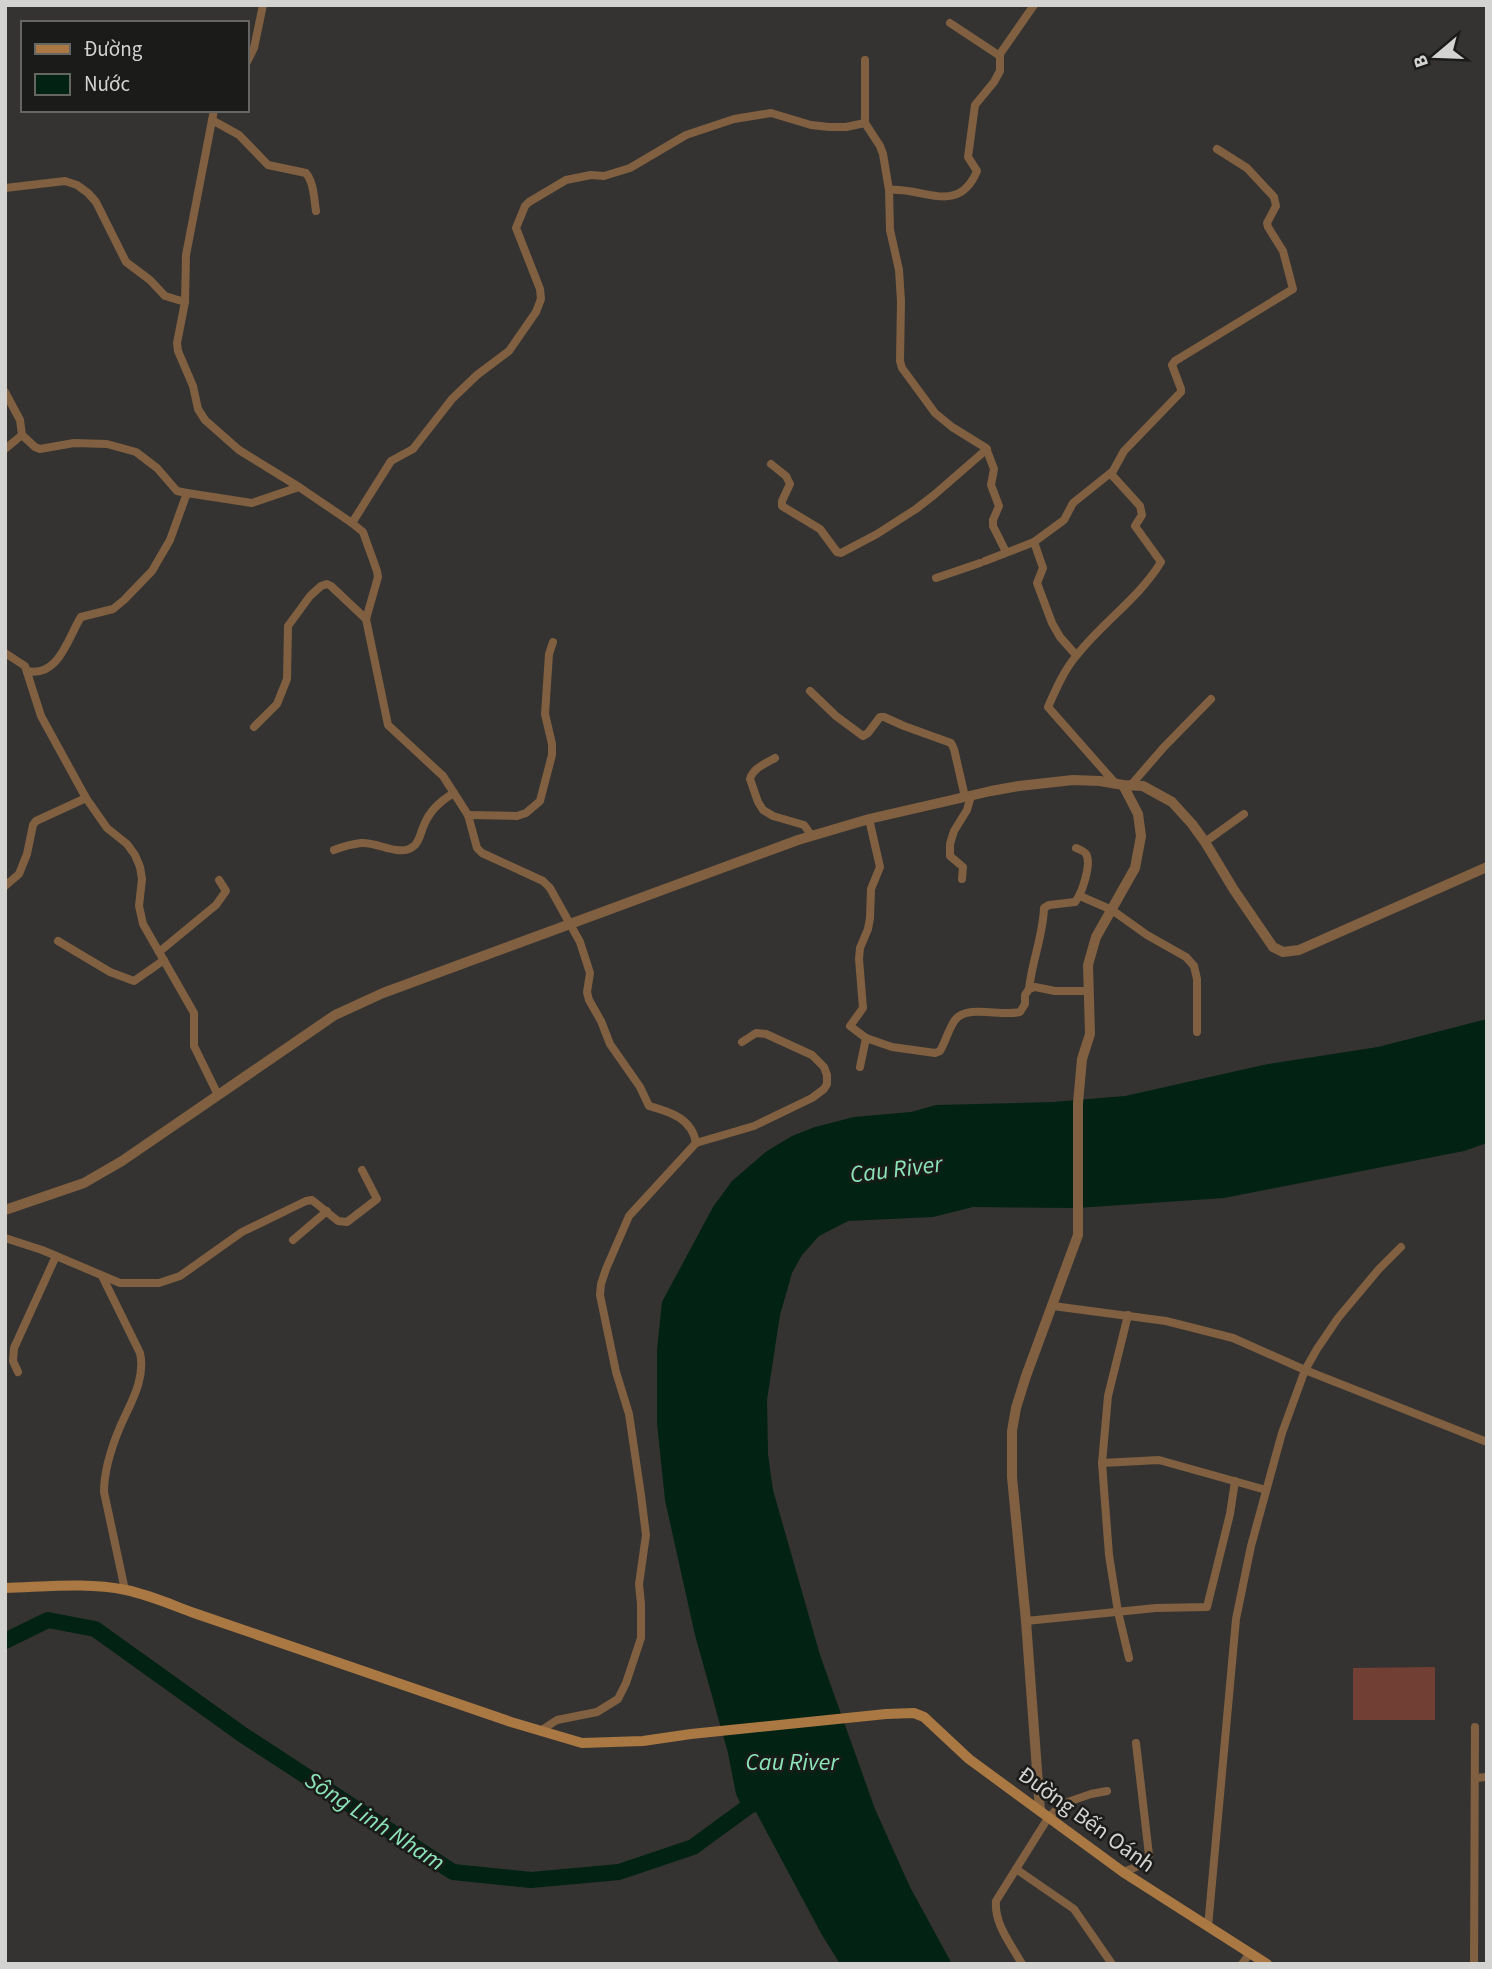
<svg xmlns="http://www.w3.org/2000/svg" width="1492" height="1969" font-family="'Source Sans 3',sans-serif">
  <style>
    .green { fill: #723f34 }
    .water { fill: #022214 }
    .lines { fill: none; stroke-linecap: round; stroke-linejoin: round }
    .river { stroke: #022214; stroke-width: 16 }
    .minor { stroke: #806040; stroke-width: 8 }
    .tertiary { stroke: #806040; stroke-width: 10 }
    .secondary { stroke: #aa7843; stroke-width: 10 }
    .labels { text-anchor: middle; stroke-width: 5; stroke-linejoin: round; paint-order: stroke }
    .street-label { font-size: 23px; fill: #d3d3d1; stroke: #1b1b1a }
    .water-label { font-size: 24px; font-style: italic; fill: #8be5b9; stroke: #1b1b1a }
  </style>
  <rect width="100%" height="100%" fill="#343331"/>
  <polygon class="green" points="1435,1667 1435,1720 1353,1720 1353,1668"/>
  <polygon class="water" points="1487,1019 1487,1143 1464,1151 1224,1198 1077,1208 973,1207 933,1217 848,1221 819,1236 802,1255 792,1273 780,1315 767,1400 768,1454 773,1490 820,1655 875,1809 910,1887 952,1964 840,1964 822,1935 756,1812 745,1813 736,1794 728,1753 695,1635 665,1500 657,1423 657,1350 662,1302 713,1207 732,1181 767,1151 792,1136 815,1127 854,1117 911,1112 936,1105 1053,1102 1125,1096 1268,1064 1378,1047"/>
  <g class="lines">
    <polyline class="river" points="5,1641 48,1620 95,1629 243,1735 453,1872 531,1880 619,1872 693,1847 760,1798"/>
    <g class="minor">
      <polyline points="950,23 1000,56"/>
      <polyline points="865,60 865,123 880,146 883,154 889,190 890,230 899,270 901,301 900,361 902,368 935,413 952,427 986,448 994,469 991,485 999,506 993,520 993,526 1006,552"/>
      <polyline points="247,62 254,48 263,5"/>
      <path d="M 214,110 L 186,255 L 185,302 L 177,343 L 178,351 L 193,386 L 198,409 L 205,420 L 239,450 L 299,487 L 352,523 L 363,532 L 377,571 L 378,577 L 366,619 L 388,725 L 443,776 L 468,815 L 477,848 L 482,853 L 543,881 L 550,888 L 580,942 L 590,973 L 587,992 L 589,1000 L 601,1021 L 610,1044 L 640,1087 L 649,1106 C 670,1112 692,1118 696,1143"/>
      <path d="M 212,120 L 239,135 L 268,165 L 306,173 C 314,183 314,199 316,211"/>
      <polyline points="5,188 65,181 77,185 88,193 96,202 126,262 150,280 165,296 185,302"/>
      <path d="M 889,190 C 924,187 958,216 977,171 L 968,157 L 975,105 L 994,82 L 1000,71 L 1000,54 L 1034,5"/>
      <polyline points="5,392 20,420 22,435 35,447 40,449 74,443 107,444 136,452 157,468 177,491 187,493 252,503 299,487"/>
      <polyline points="5,449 22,435"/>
      <polyline points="771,464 786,476 790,484 782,501 782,506 820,529 837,552 841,553 877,534 916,509 934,495 987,449"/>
      <path d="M 1111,474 L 1140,506 L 1142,515 L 1135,526 L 1161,562 C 1139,598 1103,622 1077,655 C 1064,670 1056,689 1048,707 L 1115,783"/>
      <polyline points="352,523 391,461 413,449 452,399 477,375 509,351 536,312 541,299 540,289 516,228 525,206 529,202 566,180 591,175 604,176 630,168 686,135 734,119 771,113 811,125 829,127 846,127 865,123"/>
      <polyline points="1034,542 1043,568 1037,583 1052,623 1060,637 1076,655"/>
      <polyline points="985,561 1034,542 1064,520 1073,503 1113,471 1124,451 1181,392 1181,389 1172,365 1175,361 1293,289 1283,251 1268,227 1267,223 1276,206 1274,197 1247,168 1217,149"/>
      <polyline points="936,578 980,563"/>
      <polyline points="5,653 25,666 41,716 86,798 107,828 127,844 135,855 140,867 142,879 139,906 143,924 194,1013 194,1046 218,1095"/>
      <path d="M 27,671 C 59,678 68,637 81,617 L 113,609 L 124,600 L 152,571 L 170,540 L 187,493"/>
      <polyline points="810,691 836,716 863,736 868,733 880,717 884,717 904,726 951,743 954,749 965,797"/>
      <polyline points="254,727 277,704 287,679 288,626 310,596 321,586 327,584 331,586 366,619"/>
      <path d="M 775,758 C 765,764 753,768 750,779 L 758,802 L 763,810 L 773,816 L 804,825 L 812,836"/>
      <polyline points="1131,785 1164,747 1211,699"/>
      <polyline points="468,815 517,816 526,813 540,801 552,755 552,744 545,714 549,654 553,642"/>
      <polyline points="1205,842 1244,814"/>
      <path d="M 334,850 C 342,847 352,844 361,843 C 377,841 401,859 415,845 C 420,840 421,831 424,825 C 430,810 440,801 454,793"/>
      <polyline points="962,879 963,867 950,856 950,844 954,831 967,810 971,796"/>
      <polyline points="5,886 19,874 27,854 33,825 36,821 86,798"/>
      <polyline points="1080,896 1112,910 1147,935 1186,957 1194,966 1197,979 1197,1032"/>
      <polyline points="58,941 110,972 134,981 164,960"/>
      <polyline points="159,952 216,905 226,891 219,880"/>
      <path d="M 1029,989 C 1032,961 1043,936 1044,908 L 1049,905 L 1075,902 C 1082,894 1092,863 1086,854 C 1085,852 1079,849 1076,848"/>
      <path d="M 866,1038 L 892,1047 L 935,1053 L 940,1051 C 946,1041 948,1030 955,1020 C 967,1004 1002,1017 1020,1012 L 1025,1004 L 1025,995 L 1029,989 L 1035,987 L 1055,991 L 1089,991"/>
      <polyline points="860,1067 866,1038 850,1026 863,1008 859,959 860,948 868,929 870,918 871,889 880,867 869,819"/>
      <polyline points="5,1238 42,1250 120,1283 159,1283 180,1276 242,1232 306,1201 312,1200 338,1221 347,1222 377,1199 362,1170"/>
      <polyline points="293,1240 327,1211"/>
      <path d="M 103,1278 L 140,1353 C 146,1379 130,1404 120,1427 C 112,1446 104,1471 104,1492 L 125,1590"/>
      <polyline points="1053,1306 1166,1321 1233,1338 1305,1370 1487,1442"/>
      <polyline points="1128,1315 1108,1396 1102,1463 1109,1555 1118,1612 1129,1658"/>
      <polyline points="18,1372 13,1361 14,1348 56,1256"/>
      <polyline points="1102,1463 1159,1460 1266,1490"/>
      <polyline points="1026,1621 1156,1608 1207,1607 1230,1514 1235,1481"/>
      <polyline points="540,1731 557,1720 597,1712 618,1699 626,1683 641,1638 641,1604 639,1584 646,1535 641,1495 629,1414 616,1372 600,1295 601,1284 606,1269 629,1216 696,1143 754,1126 812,1098 824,1089 827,1084 827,1075 824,1067 812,1055 766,1034 756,1033 742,1042"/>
      <polyline points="1475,1778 1487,1777"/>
      <polyline points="1016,1869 1074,1909 1112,1964"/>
      <path d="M 1123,1872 C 1132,1868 1147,1865 1149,1855 L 1136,1743"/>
      <polyline points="1208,1927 1236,1619 1251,1546 1282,1433 1305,1370 1317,1349 1338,1318 1379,1269 1401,1247"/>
      <path d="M 1022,1964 C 1011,1944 994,1924 996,1901 L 1048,1818 L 1062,1804 L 1091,1794 L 1107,1791"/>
      <polyline points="1242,1964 1250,1953"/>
      <polyline points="1474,1964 1475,1727"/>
    </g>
    <g class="tertiary">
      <polyline points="5,1210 84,1183 122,1161 335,1015 383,993 798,840 869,819 991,791 1019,786 1073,780 1100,781 1123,785 1143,786 1172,802 1192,824 1205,842 1234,890 1273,947 1283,952 1299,950 1487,867"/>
      <polyline points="1040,1811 1026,1621 1012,1477 1012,1431 1016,1408 1026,1376 1078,1235 1078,1103 1082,1059 1090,1034 1088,965 1096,937 1135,868 1141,836 1138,814 1123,785"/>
    </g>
    <path class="secondary" d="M 5,1588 C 45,1587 87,1582 126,1590 C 150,1595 172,1605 194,1613 L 511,1722 L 582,1743 L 643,1741 L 691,1734 L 886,1714 L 914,1713 L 924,1717 L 969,1759 L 1123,1872 L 1267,1964"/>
  </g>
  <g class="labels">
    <g class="street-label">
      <text transform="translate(1087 1819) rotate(36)" y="8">Đường Bến Oánh</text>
    </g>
    <g class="water-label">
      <text transform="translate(896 1169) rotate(-7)" y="8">Cau River</text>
      <text x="792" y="1770">Cau River</text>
      <text transform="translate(375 1821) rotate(33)" y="8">Sông Linh Nham</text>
    </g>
  </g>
  <rect width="1492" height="1969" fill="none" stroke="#d3d3d1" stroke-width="14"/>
  <rect x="21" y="21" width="228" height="91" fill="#1b1b1a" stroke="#656563" stroke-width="2"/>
  <rect x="35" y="44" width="35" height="10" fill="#aa7843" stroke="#656563" stroke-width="2"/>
  <text x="84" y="56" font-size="21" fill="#d3d3d1">Đường</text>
  <rect x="35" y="74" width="35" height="21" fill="#022214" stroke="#656563" stroke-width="2"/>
  <text x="84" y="91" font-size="21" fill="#d3d3d1">Nước</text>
  <g transform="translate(1436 56) rotate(251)" stroke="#1b1b1a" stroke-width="5" paint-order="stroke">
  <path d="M0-5L12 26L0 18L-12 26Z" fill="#d3d3d1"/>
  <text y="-10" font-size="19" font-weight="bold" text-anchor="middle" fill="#d3d3d1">B</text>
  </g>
</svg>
